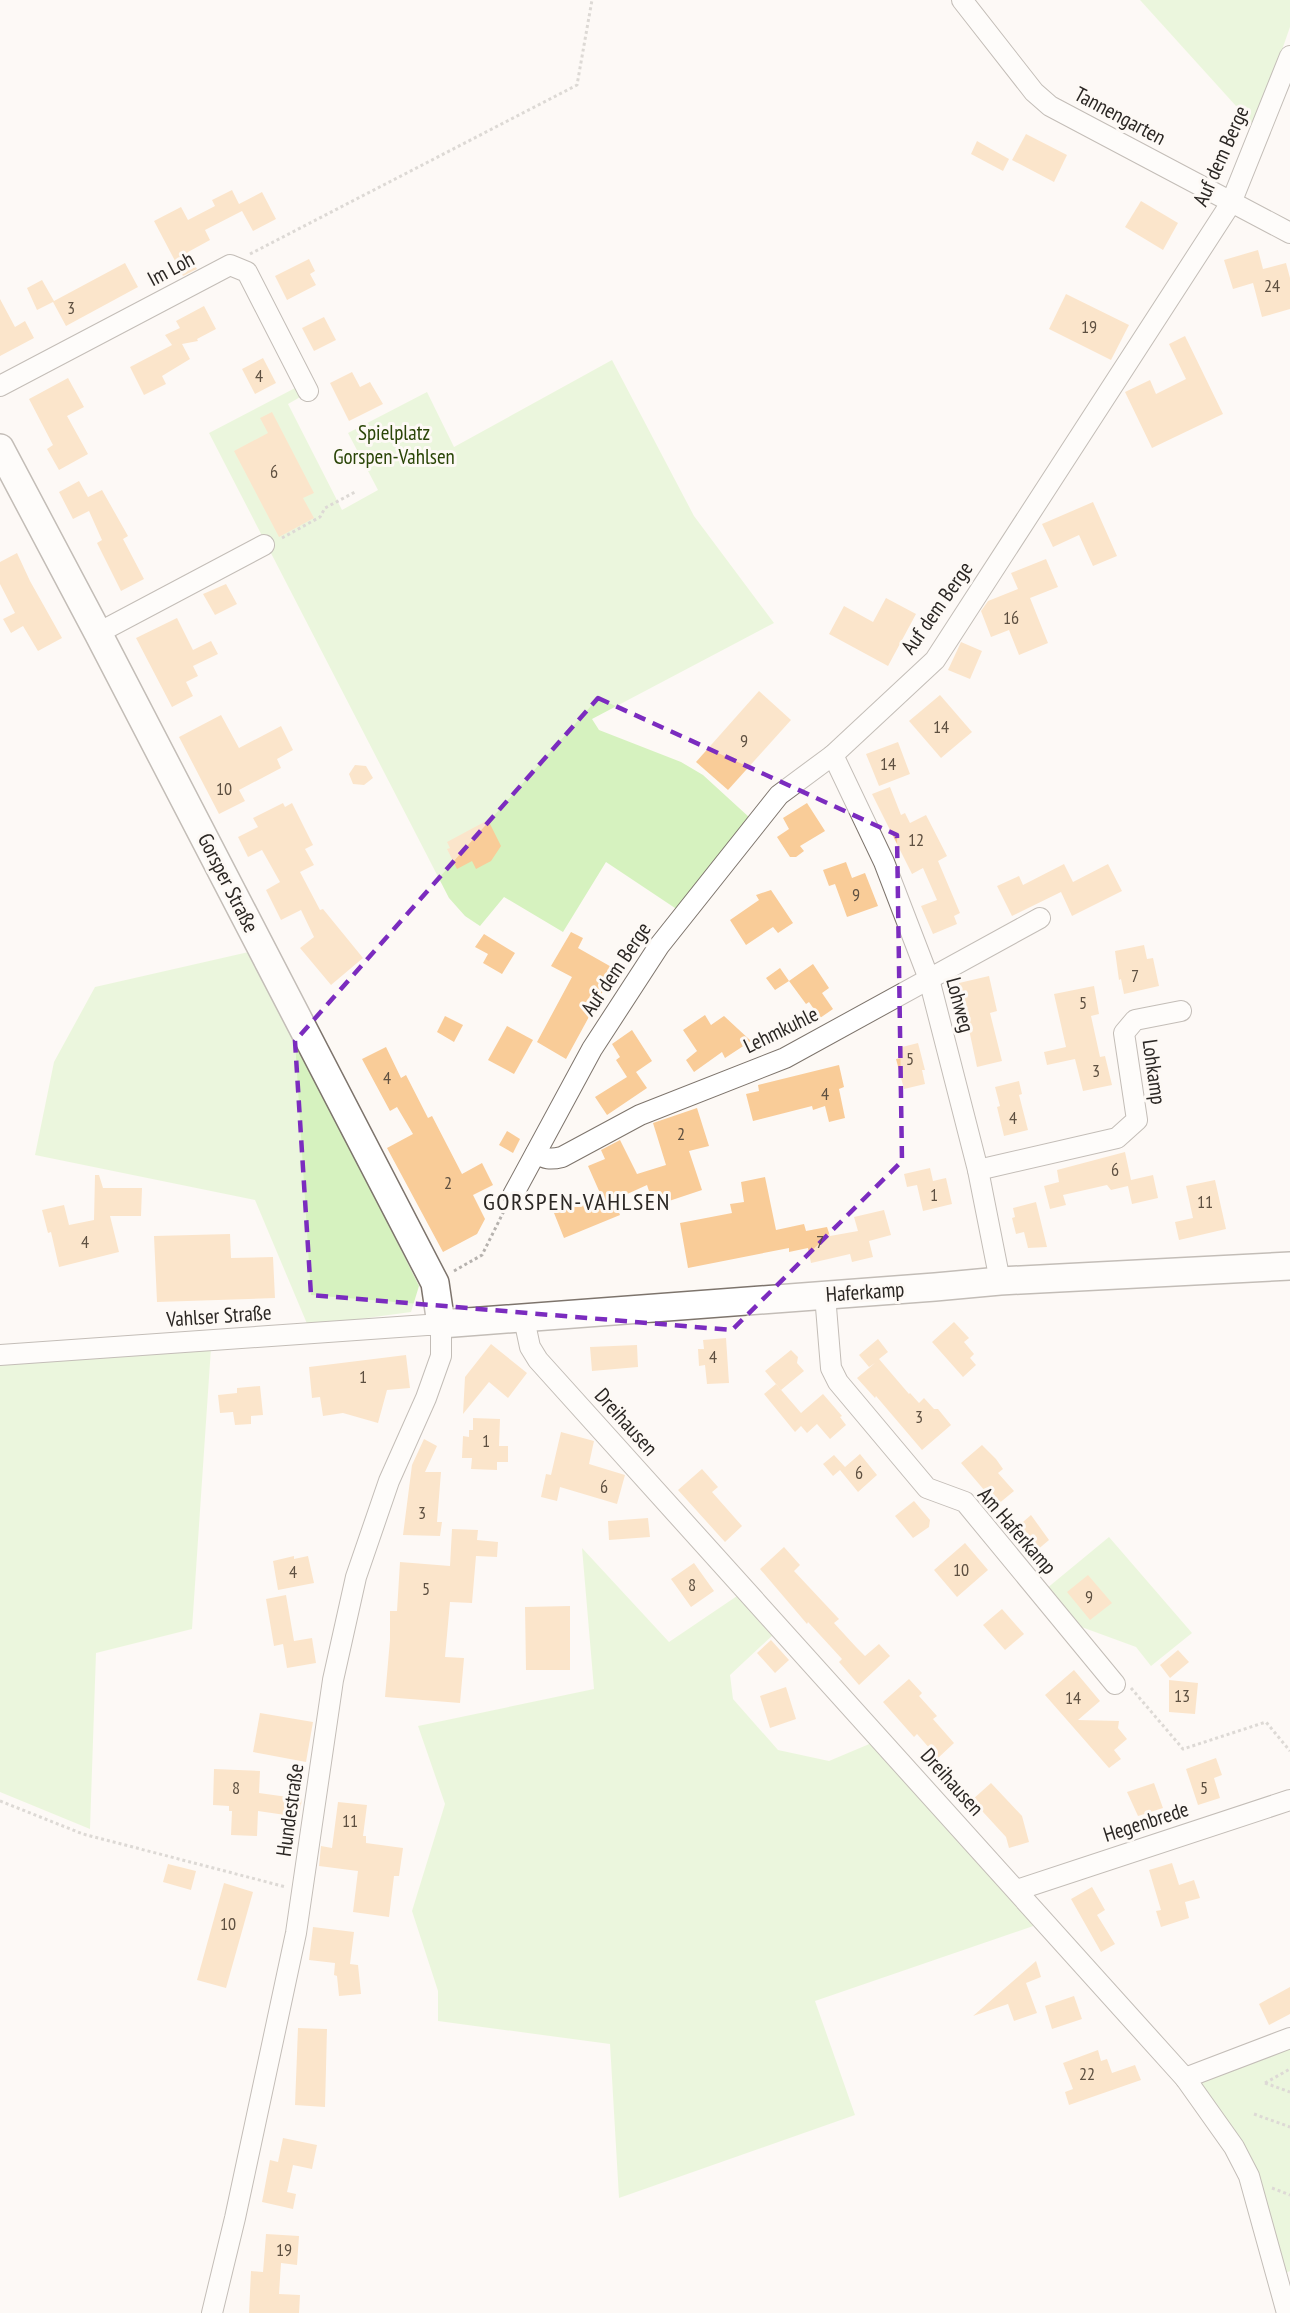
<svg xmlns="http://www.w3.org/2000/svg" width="1290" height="2313" font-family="'PT Sans Narrow',sans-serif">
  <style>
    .green { fill: #d6f2bf }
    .building { fill: #f9cc98 }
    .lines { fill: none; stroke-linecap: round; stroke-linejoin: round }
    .street-casing { stroke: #7d746c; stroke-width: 22 }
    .secondary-casing { stroke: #7d746c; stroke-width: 30 }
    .path { stroke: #b6b2ae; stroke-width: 3; stroke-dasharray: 3 3; stroke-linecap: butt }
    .street { stroke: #fff; stroke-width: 20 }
    .secondary { stroke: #fff; stroke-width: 27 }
    .marked { fill: none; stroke: #7b2cbf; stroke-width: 4.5; stroke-dasharray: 12 8; stroke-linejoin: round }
    .labels { text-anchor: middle; stroke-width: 6; stroke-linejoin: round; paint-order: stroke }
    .number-label { font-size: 18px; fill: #5e5041 }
    .street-label { font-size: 21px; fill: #2b2724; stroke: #fdf9f5 }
    .park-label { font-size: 21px; fill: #2a4507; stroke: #fdf9f5 }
    .quarter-label { font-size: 24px; letter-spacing: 1.5px; fill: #2b2724; stroke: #fdf9f5 }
  </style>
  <rect width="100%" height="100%" fill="#fdf9f5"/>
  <g class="green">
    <polygon points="1140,0 1290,0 1290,27 1255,127"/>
    <polygon points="612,360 694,516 774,623 592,719 599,730 681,762 703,775 750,818 678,910 606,862 563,932 504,897 480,926 465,916 449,898 209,433 297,387 302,396 288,404 342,510 378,490 348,433 427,392 454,447"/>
    <polygon points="253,951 419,1286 411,1312 308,1326 255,1200 35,1155 54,1062 95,987"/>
    <polygon points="211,1348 192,1629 96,1653 90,1829 0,1792 0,1364"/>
    <polygon points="1109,1537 1192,1633 1151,1666 1136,1647 1076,1625 1046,1589"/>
    <polygon points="582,1548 669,1642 740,1594 775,1633 730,1675 733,1699 778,1750 829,1761 874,1742 1039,1924 815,2001 855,2115 619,2198 610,2044 438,2021 438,1991 412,1911 445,1804 418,1726 594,1689"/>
    <polygon points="1290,2044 1290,2271 1281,2275 1266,2213 1193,2081"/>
  </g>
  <g class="building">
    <polygon points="1026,134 1067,155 1054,182 1012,160"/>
    <polygon points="977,141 1009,159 1003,171 971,154"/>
    <polygon points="232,190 239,204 262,192 276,219 253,231 242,211 205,230 210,240 188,252 197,269 183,276 154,221 181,207 188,220 215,206 212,200"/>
    <polygon points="1141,201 1178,223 1163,250 1125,227"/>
    <polygon points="1258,250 1263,269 1286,263 1290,278 1290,309 1262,317 1253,283 1233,289 1224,260"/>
    <polygon points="309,259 315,271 310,274 316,285 287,300 275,276"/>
    <polygon points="125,263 138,287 66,326 53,302 37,310 27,288 42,280 54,301"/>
    <polygon points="1066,294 1129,325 1111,360 1049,329"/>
    <polygon points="0,299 15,327 25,321 34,338 0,356"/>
    <polygon points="204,306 216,329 197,339 198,341 182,344 190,359 162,376 166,384 144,395 130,367 172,345 165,335 180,328 176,321"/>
    <polygon points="324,317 336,340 314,351 302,328"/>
    <polygon points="1185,336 1223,414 1152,448 1125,392 1150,380 1156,394 1186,379 1169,344"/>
    <polygon points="263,358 276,383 255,394 242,369"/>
    <polygon points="352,372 360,387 370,382 383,404 349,421 330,383"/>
    <polygon points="68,378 84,407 67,416 88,454 59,470 47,449 53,445 29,399"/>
    <polygon points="272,412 314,493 303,498 314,518 279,537 234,451 268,433 260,418"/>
    <polygon points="79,481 88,497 102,490 128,536 123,539 144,579 121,591 97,543 102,540 89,511 73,519 59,492"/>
    <polygon points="1093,502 1117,556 1093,566 1079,535 1053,547 1042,524"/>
    <polygon points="17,553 30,581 62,638 38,651 23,626 11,633 3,619 15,613 0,584 0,562"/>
    <polygon points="1046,559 1058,587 1030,598 1048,643 1019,655 1009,630 991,637 981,611 988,601 1018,589 1011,573"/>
    <polygon points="226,584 237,604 215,615 203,594"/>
    <polygon points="886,598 916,614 888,666 829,634 844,606 873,622"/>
    <polygon points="177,618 193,650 211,641 218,654 193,666 198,676 186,682 193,696 172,707 136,638"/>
    <polygon points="961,642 982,651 970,679 948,670"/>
    <polygon points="759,691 791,720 728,790 696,762"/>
    <polygon points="940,695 972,732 941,758 909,721"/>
    <polygon points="221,715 239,748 281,726 293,750 277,759 281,768 239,790 245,801 219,814 179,737"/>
    <polygon points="898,742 910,774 879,786 866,754"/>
    <polygon points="355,765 366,766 373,778 364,785 353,784 349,774"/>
    <polygon points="890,787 901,815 905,813 910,823 926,815 947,856 938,861 960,913 954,916 957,924 933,934 921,906 937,900 923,868 912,874 872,794"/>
    <polygon points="283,803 285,807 292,803 313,845 305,849 314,865 300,872 320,910 323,909 363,958 331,985 300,948 314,937 301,910 281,920 266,890 280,882 262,850 248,857 238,837 258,827 253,818"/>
    <polygon points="807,803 825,831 800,846 804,851 796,857 790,857 777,837 789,829 783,818"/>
    <polygon points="488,820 501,846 491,861 476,869 472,861 457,869 447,849 450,848 447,842"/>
    <polygon points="846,862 852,878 865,873 878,906 847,917 835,884 829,886 823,870"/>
    <polygon points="1064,864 1073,882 1108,864 1122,891 1072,916 1061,892 1012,916 997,886 1019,876 1023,885"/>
    <polygon points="771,890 793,923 778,933 773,927 746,945 730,920 759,900 756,895"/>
    <polygon points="571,932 583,938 578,948 615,969 566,1059 537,1042 572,977 551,966"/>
    <polygon points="484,934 515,953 502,974 483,963 488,954 475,947"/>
    <polygon points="1144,945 1147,959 1153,958 1159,986 1124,994 1121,979 1119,980 1115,951"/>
    <polygon points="813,964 829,988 822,993 833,1009 820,1018 809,1002 806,1004 789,981 775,990 766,978 780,968 789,981"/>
    <polygon points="989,976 997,1011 990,1013 1002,1061 977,1067 959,983"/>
    <polygon points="1094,986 1099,1014 1091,1016 1100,1057 1105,1056 1112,1085 1083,1091 1075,1059 1047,1065 1044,1052 1066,1047 1054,994"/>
    <polygon points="705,1015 711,1025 724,1016 751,1041 725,1058 722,1052 694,1072 686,1060 697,1051 683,1030"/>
    <polygon points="445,1016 463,1025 454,1042 437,1032"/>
    <polygon points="507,1026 533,1040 514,1074 488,1060"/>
    <polygon points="632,1030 652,1061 636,1072 647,1088 607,1115 595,1097 627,1077 616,1060 620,1057 612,1044"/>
    <polygon points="918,1043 925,1070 922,1070 925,1084 904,1089 896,1059 901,1058 898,1048"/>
    <polygon points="386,1047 401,1078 406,1075 428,1118 432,1116 462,1174 482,1163 493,1185 473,1195 485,1219 477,1234 443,1252 387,1148 413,1134 397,1107 390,1111 362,1059"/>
    <polygon points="839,1065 844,1087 839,1089 845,1118 829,1122 825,1106 813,1110 812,1106 753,1121 746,1094 759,1091 758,1085"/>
    <polygon points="1019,1081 1022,1094 1019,1095 1028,1130 1004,1136 997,1107 1000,1106 995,1087"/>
    <polygon points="697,1108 709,1146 689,1151 702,1190 654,1206 647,1185 614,1200 620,1215 564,1238 554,1213 600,1193 588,1166 605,1159 601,1150 620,1140 637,1174 666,1165 653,1123"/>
    <polygon points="507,1131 520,1139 513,1153 499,1145"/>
    <polygon points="1125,1152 1131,1180 1153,1175 1158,1198 1132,1204 1128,1186 1111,1190 1107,1185 1063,1195 1066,1205 1050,1209 1044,1186 1059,1182 1057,1170"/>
    <polygon points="930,1168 933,1181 946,1178 952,1204 923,1211 917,1185 907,1187 904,1174"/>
    <polygon points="95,1175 99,1175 103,1188 142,1188 141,1216 110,1216 119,1252 59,1267 51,1232 48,1233 42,1210 64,1205 69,1225 94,1220"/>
    <polygon points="765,1177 776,1230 804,1224 806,1231 827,1227 830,1236 858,1231 854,1217 884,1210 891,1235 869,1241 873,1257 852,1262 850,1254 811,1263 808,1248 789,1252 789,1248 688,1268 680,1223 732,1213 730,1204 744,1202 741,1182"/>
    <polygon points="1215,1180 1226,1229 1179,1240 1175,1222 1193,1218 1186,1186"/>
    <polygon points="1036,1202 1047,1247 1028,1248 1024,1232 1016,1234 1012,1218 1015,1217 1013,1208"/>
    <polygon points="230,1234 231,1258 273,1257 275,1298 157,1302 154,1236"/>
    <polygon points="954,1322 969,1338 964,1342 974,1354 970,1358 976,1365 963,1377 932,1342"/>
    <polygon points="726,1338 729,1383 707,1384 705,1365 699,1366 698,1349 704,1349 703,1340"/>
    <polygon points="878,1339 888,1352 879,1359 909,1394 910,1393 919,1403 924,1398 934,1409 938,1409 951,1425 922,1450 876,1396 875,1398 857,1378 875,1363 869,1367 859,1355"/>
    <polygon points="491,1344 527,1373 508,1398 489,1382 463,1414 465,1377"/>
    <polygon points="637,1345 638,1367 592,1371 590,1347"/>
    <polygon points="791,1350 798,1357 797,1363 804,1371 781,1390 765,1371"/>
    <polygon points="406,1355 410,1388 387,1390 378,1423 343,1413 323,1416 320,1397 312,1398 309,1367"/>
    <polygon points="776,1384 801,1413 823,1394 842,1416 840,1417 846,1425 830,1439 817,1424 807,1433 801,1426 795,1432 764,1394"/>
    <polygon points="260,1386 263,1415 251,1416 251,1424 235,1425 233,1412 220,1413 218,1395 237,1393 237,1388"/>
    <polygon points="473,1418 500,1419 499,1446 508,1446 508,1462 497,1462 497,1470 471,1469 472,1458 462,1458 463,1436 469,1437 469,1430 473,1430"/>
    <polygon points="561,1432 594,1441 589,1464 625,1475 617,1504 560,1487 557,1501 541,1497 546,1474 551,1475"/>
    <polygon points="424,1439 437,1446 425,1472 441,1472 437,1522 442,1522 440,1536 403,1535 412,1465"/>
    <polygon points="982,1445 996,1459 1003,1469 998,1473 1014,1491 997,1505 961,1463"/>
    <polygon points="860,1454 877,1475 858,1492 840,1470 833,1476 823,1464 834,1455 845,1467"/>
    <polygon points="702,1469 718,1487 712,1492 742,1526 725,1542 678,1490"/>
    <polygon points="914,1501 930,1520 929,1527 913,1538 895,1516"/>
    <polygon points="1031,1515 1049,1540 1036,1551 1016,1528"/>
    <polygon points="648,1518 650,1537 609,1540 608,1521"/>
    <polygon points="452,1529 478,1530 477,1540 498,1542 497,1557 476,1556 472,1603 450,1602 445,1657 464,1658 460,1703 385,1697 390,1640 390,1611 397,1611 400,1562 450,1566"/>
    <polygon points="965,1543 988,1570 957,1597 934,1570"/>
    <polygon points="784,1547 800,1565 794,1571 839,1619 834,1623 856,1647 865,1656 879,1644 890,1656 859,1685 839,1662 842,1659 808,1622 807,1624 760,1569"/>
    <polygon points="294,1556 294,1559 308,1556 314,1583 278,1590 273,1561"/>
    <polygon points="694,1563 714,1591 691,1607 671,1579"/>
    <polygon points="1088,1575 1112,1603 1090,1620 1067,1592"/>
    <polygon points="286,1595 294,1641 312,1638 316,1663 287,1668 283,1644 274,1646 266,1599"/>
    <polygon points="570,1606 570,1670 526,1670 525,1607"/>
    <polygon points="1002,1609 1024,1634 1005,1650 983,1625"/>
    <polygon points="771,1640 789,1660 775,1673 757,1653"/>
    <polygon points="1178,1650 1189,1662 1170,1678 1160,1665"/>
    <polygon points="1074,1670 1100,1701 1078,1720 1119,1721 1118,1728 1127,1739 1114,1750 1121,1759 1109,1768 1045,1695"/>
    <polygon points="909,1679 922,1693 919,1696 937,1716 933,1719 954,1743 938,1758 917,1734 914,1737 883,1702"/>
    <polygon points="1169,1680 1198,1683 1195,1714 1169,1712"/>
    <polygon points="786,1687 796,1719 770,1728 760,1696"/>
    <polygon points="260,1713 313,1722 306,1762 253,1752"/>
    <polygon points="1216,1758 1222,1775 1214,1778 1220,1798 1198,1805 1186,1769"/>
    <polygon points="214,1769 260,1771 259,1793 302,1799 299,1817 258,1811 257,1836 231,1835 232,1811 229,1811 229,1806 213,1805"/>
    <polygon points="991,1783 1022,1816 1029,1842 1009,1848 1006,1837 972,1800"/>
    <polygon points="1154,1783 1163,1808 1138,1816 1127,1792"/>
    <polygon points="338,1802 367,1805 363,1836 366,1836 366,1843 403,1848 399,1876 394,1876 389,1917 353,1912 358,1871 319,1866 321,1846 332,1848"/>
    <polygon points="1172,1863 1179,1885 1194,1880 1200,1898 1185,1902 1189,1918 1161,1927 1156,1911 1161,1910 1149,1870"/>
    <polygon points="168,1864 196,1871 191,1890 163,1882"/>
    <polygon points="224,1883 253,1892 226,1988 197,1980"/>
    <polygon points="1092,1887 1105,1910 1097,1915 1115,1944 1101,1952 1071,1899"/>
    <polygon points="313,1927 354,1932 350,1964 358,1965 361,1994 339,1996 337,1976 334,1975 335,1963 309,1960"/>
    <polygon points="1036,1961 1041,1977 1026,1983 1037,2013 1014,2021 1008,2004 973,2016"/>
    <polygon points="1290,1987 1290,2014 1269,2025 1259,2004"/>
    <polygon points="1074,1996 1082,2019 1052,2029 1045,2006"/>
    <polygon points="298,2028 327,2029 325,2107 295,2105"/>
    <polygon points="1098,2050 1101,2061 1107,2059 1112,2073 1135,2065 1141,2080 1069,2105 1065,2092 1073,2089 1063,2063"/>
    <polygon points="283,2138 317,2145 312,2169 293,2165 287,2192 296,2194 293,2209 262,2202 270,2160 278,2162"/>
    <polygon points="266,2234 299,2236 297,2265 281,2263 279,2294 300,2295 299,2313 249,2313 251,2271 263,2272"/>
  </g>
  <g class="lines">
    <defs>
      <g id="street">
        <polyline points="962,0 1034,92 1050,106 1290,233"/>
        <polyline points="0,386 230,265 247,272 308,391"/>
        <polyline points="98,633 264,545"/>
        <polyline points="833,755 884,862 929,979 978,1170 1000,1281"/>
        <path d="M 536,1153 C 545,1159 550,1160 562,1157 L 640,1115 L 785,1058 L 1040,918"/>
        <polyline points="978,1170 1117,1138 1137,1120 1124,1033 1135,1020 1181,1011"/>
        <polyline points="513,1195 592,1049 659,946 779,795 833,755 935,660 1231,203 1290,56"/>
        <polyline points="825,1295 831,1368 838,1382 927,1488 965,1502 1115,1684"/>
        <polyline points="524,1319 530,1347 538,1360 1185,2078 1234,2147 1249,2176 1287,2313"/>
        <polyline points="0,1355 441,1324 441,1356 426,1398 389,1481 356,1577 333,1680 296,1933 235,2218 212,2313"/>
        <polyline points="1017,1890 1290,1800"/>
        <polyline points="1185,2078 1290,2038"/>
      </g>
      <polyline id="secondary" points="0,448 98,633 435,1283 441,1324 935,1287 1000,1281 1290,1266"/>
    </defs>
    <use href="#street" class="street-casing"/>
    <use href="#secondary" class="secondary-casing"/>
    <g class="path">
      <polyline points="250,254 577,85 592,0"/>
      <polyline points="282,538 320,517 325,508 357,491"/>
      <polyline points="454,1271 482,1255 505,1209"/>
      <polyline points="1131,1688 1183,1749 1266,1722 1290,1751"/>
      <polyline points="0,1801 83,1834 286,1887"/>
      <polyline points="1265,2083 1290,2069"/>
      <polyline points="1265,2083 1290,2092"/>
      <polyline points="1254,2114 1290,2127"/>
      <polyline points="1272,2188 1290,2195"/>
    </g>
    <use href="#street" class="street"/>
    <use href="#secondary" class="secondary"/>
  </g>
  <path d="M0 0H1290V2313H0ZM 598,698 L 897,835 L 902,1161 L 732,1330 L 311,1295 L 295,1041 Z" fill="#fdf9f5" fill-opacity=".55" fill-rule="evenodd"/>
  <path class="marked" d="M 598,698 L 897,835 L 902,1161 L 732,1330 L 311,1295 L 295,1041 Z"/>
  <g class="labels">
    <g class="number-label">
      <text x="1272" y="292">24</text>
      <text x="71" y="314">3</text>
      <text x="1089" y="333">19</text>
      <text x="259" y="382">4</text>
      <text x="274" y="478">6</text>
      <text x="1011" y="624">16</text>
      <text x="941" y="733">14</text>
      <text x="744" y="747">9</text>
      <text x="888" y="770">14</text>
      <text x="224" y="795">10</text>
      <text x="916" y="846">12</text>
      <text x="856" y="901">9</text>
      <text x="1135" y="982">7</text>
      <text x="1083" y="1009">5</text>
      <text x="910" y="1065">5</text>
      <text x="1096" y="1077">3</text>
      <text x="387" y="1084">4</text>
      <text x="825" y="1100">4</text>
      <text x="1013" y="1124">4</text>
      <text x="681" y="1140">2</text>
      <text x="1115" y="1176">6</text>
      <text x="448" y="1189">2</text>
      <text x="934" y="1201">1</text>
      <text x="1205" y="1208">11</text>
      <text x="85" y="1248">4</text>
      <text x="820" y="1248">7</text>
      <text x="713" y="1363">4</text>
      <text x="363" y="1383">1</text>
      <text x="919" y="1423">3</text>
      <text x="486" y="1447">1</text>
      <text x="859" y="1479">6</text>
      <text x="604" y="1493">6</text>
      <text x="422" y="1519">3</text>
      <text x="961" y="1576">10</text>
      <text x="293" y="1578">4</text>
      <text x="692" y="1591">8</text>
      <text x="426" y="1595">5</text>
      <text x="1089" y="1603">9</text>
      <text x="1182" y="1702">13</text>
      <text x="1073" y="1704">14</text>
      <text x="236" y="1794">8</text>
      <text x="1204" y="1794">5</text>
      <text x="350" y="1827">11</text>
      <text x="228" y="1930">10</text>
      <text x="1087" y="2080">22</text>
      <text x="284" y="2256">19</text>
    </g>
    <g class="street-label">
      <text transform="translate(1120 116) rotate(28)" y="7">Tannengarten</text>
      <text transform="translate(1221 156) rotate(-66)" y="7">Auf dem Berge</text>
      <text transform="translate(171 269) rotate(-28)" y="7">Im Loh</text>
      <text transform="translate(937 608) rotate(-55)" y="7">Auf dem Berge</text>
      <text transform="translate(228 883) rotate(63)" y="7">Gorsper Straße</text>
      <text transform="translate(616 969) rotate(-56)" y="7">Auf dem Berge</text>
      <text transform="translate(960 1005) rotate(75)" y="7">Lohweg</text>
      <text transform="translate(781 1030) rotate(-26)" y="7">Lehmkuhle</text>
      <text transform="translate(1154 1072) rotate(82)" y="7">Lohkamp</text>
      <text transform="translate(865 1292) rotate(-4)" y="7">Haferkamp</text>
      <text transform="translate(219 1316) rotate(-4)" y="7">Vahlser Straße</text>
      <text transform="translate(626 1422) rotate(48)" y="7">Dreihausen</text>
      <text transform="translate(1017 1531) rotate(49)" y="7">Am Haferkamp</text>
      <text transform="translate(952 1782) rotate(48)" y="7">Dreihausen</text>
      <text transform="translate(290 1810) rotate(-82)" y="7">Hundestraße</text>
      <text transform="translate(1146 1822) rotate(-18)" y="7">Hegenbrede</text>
    </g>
    <g class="park-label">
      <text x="394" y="440">Spielplatz<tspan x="394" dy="24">Gorspen-Vahlsen</tspan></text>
    </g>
    <g class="quarter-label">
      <text x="577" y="1210">GORSPEN-VAHLSEN</text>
    </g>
  </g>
</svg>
